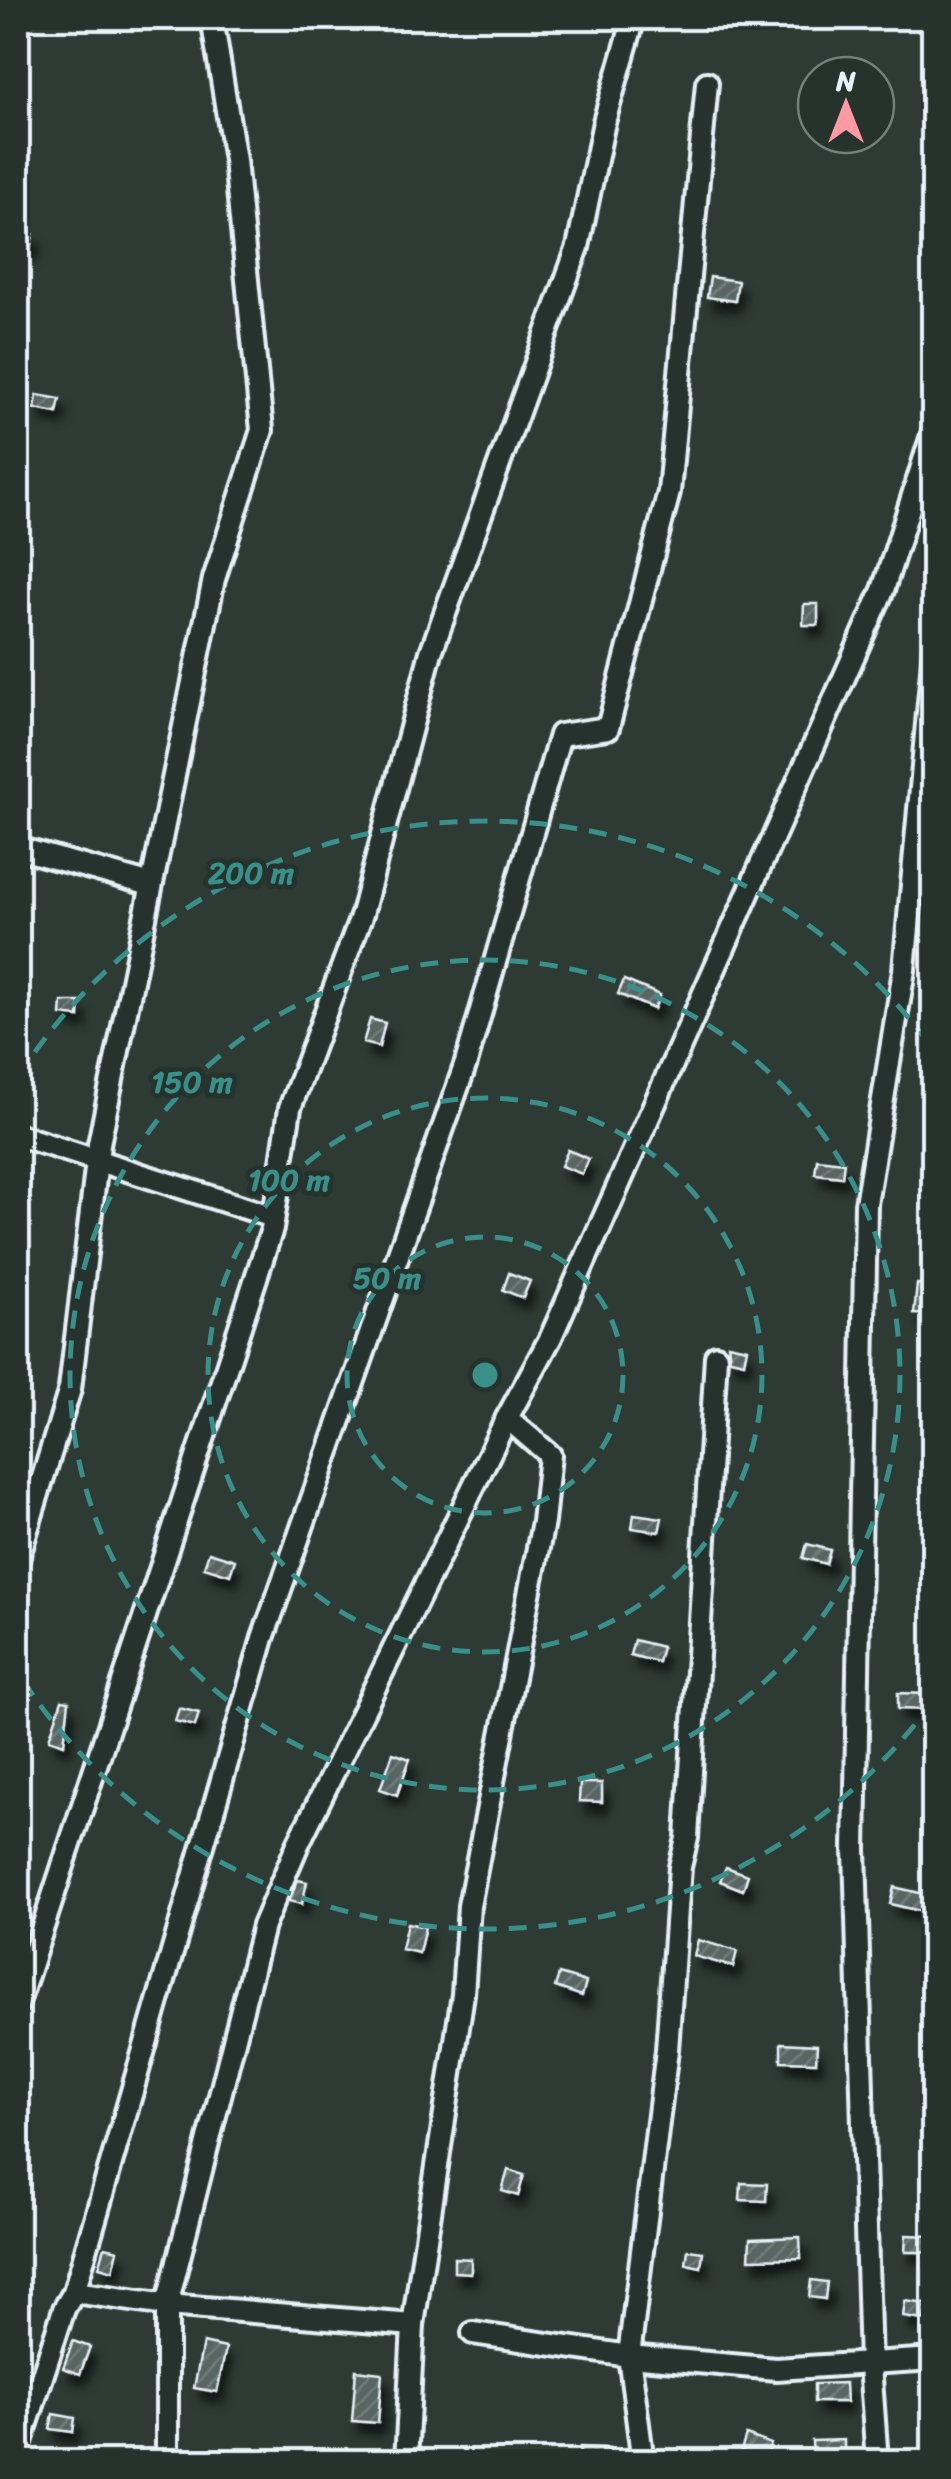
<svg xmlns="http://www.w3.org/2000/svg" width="951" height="2479" font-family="Sriracha,sans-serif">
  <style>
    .building { fill: url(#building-hatch); stroke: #e8f1f8; stroke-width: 2.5; filter: url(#shadow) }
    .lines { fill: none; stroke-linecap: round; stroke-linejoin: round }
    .minor-casing { stroke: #e8f1f8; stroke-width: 28 }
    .minor { stroke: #26332d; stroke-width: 20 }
    .ring { fill: none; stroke: #3a8f8a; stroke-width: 5; stroke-dasharray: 18 12 }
    .centre { fill: #3a8f8a; stroke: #26332d; stroke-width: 5 }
    .ring-label { font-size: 30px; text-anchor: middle; font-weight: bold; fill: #3a8f8a; stroke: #26332d; stroke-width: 10; stroke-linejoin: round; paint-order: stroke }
  </style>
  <defs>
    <pattern id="building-hatch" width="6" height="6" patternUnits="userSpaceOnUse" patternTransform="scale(2.5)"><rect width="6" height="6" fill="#596563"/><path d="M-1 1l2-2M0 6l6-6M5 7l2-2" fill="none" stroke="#717c7a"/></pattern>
    <filter id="shadow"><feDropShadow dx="6" dy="11" stdDeviation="5" flood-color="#0009"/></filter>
  </defs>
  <rect width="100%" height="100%" fill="#2e3b35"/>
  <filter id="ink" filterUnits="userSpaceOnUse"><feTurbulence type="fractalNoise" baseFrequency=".01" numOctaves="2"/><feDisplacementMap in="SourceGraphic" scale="20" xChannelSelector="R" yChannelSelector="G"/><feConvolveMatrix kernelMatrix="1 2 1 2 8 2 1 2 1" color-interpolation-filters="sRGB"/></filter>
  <g filter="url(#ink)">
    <g class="building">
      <polygon points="18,232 33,234 30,249 18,247"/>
      <polygon points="710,277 738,281 735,301 707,297"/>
      <polygon points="37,395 60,399 57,413 35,409"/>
      <polygon points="804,604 818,604 818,625 803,625"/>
      <polygon points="624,980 660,995 654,1009 618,994"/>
      <polygon points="62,1002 80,1002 79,1017 61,1015"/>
      <polygon points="370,1019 385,1023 379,1047 363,1043"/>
      <polygon points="568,1150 589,1159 582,1174 561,1166"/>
      <polygon points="817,1159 844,1162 842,1177 815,1174"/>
      <polygon points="509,1273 530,1281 523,1298 503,1290"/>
      <polygon points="917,1284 934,1285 932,1315 914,1314"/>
      <polygon points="728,1344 747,1348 744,1362 730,1359"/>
      <polygon points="634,1514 662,1518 659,1532 632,1528"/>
      <polygon points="807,1544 830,1550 826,1564 803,1558"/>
      <polygon points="209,1552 235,1560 230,1575 204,1567"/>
      <polygon points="634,1640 662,1647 658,1662 630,1655"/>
      <polygon points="898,1693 928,1694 928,1710 898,1709"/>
      <polygon points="62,1700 69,1701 64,1744 49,1739"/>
      <polygon points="179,1708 199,1713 195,1726 175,1721"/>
      <polygon points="393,1753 410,1759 397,1795 380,1789"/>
      <polygon points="580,1783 602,1783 602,1802 579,1801"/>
      <polygon points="726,1867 748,1875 743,1890 720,1881"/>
      <polygon points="298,1880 307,1882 302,1904 289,1901"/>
      <polygon points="894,1887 924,1894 920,1911 890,1904"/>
      <polygon points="407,1923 425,1927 419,1953 401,1949"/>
      <polygon points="698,1940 737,1951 733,1967 694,1956"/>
      <polygon points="559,1974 586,1982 582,1996 555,1987"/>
      <polygon points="781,2043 817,2045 816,2062 781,2061"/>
      <polygon points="508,2170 524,2175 518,2196 502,2191"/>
      <polygon points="741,2183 767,2184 766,2201 740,2200"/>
      <polygon points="906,2235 932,2236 931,2252 905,2252"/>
      <polygon points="800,2237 801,2258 749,2259 750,2239"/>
      <polygon points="105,2247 118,2250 113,2271 99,2267"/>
      <polygon points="688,2250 703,2252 701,2267 686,2264"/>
      <polygon points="454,2258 471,2259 471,2273 454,2272"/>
      <polygon points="811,2280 827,2282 825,2299 809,2297"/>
      <polygon points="905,2301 926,2304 924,2320 903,2317"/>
      <polygon points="73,2341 90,2347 80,2374 63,2368"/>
      <polygon points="203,2343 226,2348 217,2392 194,2388"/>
      <polygon points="356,2370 382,2373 378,2423 352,2421"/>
      <polygon points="845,2383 846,2402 814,2402 814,2384"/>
      <polygon points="53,2414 75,2418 73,2432 50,2429"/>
      <polygon points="746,2435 771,2444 766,2459 741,2451"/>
      <polygon points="844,2440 844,2459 813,2460 812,2441"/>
      <polygon points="580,2447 609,2448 608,2462 579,2462"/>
    </g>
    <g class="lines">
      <defs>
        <g id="minor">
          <polyline points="18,848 151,885"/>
          <polyline points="18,1135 273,1217"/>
          <polyline points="18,1559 70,1389 99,1144 214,579 262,430 235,160 212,18"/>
          <polyline points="18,2003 272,1229 290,1108 362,914 431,652 578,247 604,122 634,18"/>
          <polyline points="74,2292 167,2305 413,2325"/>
          <polyline points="473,2333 629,2356 776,2369 934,2359"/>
          <polyline points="18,2451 64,2309 74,2292 263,1638 466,1063 560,735 608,728 669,492 707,83"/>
          <polyline points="167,2462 167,2305 263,1926 298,1844 507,1418 551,1337 883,590 934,429"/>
          <polyline points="406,2462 413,2325 463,1994 469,1906 543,1522 550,1455 507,1418"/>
          <polyline points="643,2462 629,2356 667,2050 680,1867 687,1838 716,1356"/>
          <polyline points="877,2462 870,2365 855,1850 866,1204 904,970 934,649"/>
        </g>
      </defs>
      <use href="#minor" class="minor-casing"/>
      <use href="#minor" class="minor"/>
    </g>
  </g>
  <g class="ring">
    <circle cx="485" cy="1375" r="138"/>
    <circle cx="485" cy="1375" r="277"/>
    <circle cx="485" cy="1375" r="415"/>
    <path d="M933 1701A554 554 0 0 1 18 1673M18 1077A554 554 0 0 1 933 1049"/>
  </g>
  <circle cx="485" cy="1375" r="15" class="centre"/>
  <g class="ring-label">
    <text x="251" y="883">200 m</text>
    <text x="192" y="1092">150 m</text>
    <text x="289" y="1190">100 m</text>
    <text x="387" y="1288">50 m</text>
  </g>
  <rect width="951" height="2479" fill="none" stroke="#26332d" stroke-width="60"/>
  <rect x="30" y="30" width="891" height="2419" fill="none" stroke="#e8f1f8" stroke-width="4" filter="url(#ink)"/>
  <g transform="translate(846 105)"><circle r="48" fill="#26332d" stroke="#747f7e" stroke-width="2.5"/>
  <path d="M0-8L18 38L0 25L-18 38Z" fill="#ff9aa2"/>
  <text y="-15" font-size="28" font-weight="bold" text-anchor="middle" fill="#e8f1f8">N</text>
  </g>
</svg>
